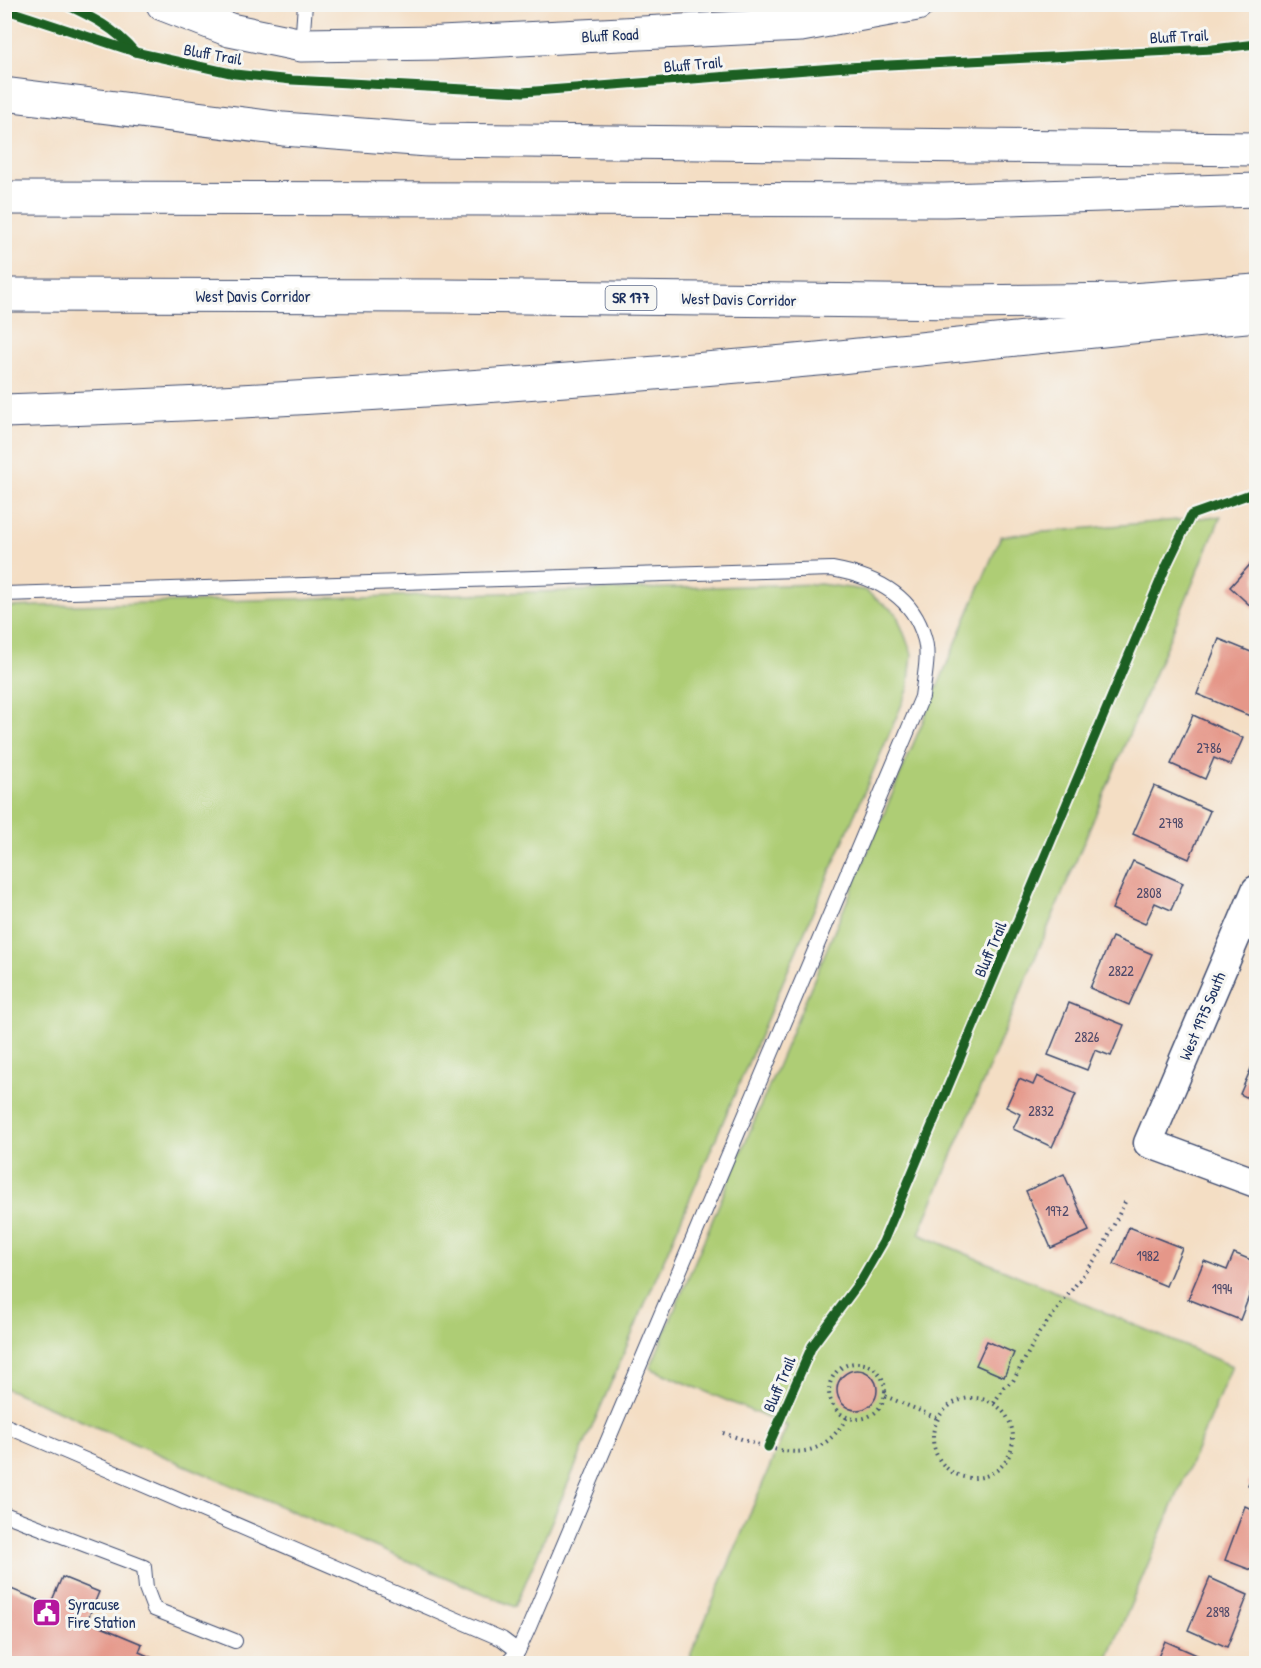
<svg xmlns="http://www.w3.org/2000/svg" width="1261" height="1668" font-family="'Patrick Hand',sans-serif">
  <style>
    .green { fill: #aecd75; stroke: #647e6a; stroke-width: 1.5 }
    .building { fill: #e59789 }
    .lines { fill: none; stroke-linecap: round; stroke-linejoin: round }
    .lane-casing { stroke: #3c496d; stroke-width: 16 }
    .street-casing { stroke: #3c496d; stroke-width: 31 }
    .secondary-casing { stroke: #3c496d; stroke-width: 35 }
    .highway-casing { stroke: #3c496d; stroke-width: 35 }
    .path { stroke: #3c496d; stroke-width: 4; stroke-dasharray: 1.5 4.5; stroke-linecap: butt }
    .lane { stroke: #fff; stroke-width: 14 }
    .street { stroke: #fff; stroke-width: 28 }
    .secondary { stroke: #fff; stroke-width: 33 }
    .highway { stroke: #fff; stroke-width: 33 }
    .cycleway-casing { stroke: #f6f6f2; stroke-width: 13 }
    .cycleway { stroke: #1b5e20; stroke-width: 9 }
    .labels { text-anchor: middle; stroke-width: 6; stroke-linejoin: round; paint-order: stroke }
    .number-label { font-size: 14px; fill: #4e4969 }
    .shield { fill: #f6f6f2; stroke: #5d6b8a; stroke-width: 1.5 }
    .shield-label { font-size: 15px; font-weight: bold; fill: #1b2f5e }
    .street-label { font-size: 16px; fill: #1b2f5e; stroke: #f6f6f2 }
    .poi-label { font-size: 16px; fill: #1b2f5e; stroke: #f6f6f2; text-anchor: start }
  </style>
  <rect width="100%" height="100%" fill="#f6f6f2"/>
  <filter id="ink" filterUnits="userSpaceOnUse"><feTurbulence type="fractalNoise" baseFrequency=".0167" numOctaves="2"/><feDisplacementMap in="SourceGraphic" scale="12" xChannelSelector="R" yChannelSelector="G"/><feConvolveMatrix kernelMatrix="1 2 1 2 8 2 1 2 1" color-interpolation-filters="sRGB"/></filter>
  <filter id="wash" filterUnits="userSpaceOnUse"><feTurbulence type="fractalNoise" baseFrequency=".008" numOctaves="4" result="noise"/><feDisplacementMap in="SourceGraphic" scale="24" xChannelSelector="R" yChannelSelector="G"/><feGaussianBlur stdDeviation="1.35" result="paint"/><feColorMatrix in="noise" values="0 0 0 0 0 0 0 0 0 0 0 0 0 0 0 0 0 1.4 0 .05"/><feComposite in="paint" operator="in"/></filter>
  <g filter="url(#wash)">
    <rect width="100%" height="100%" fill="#f4dec4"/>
    <g class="green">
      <polygon points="1221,516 919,1234 1232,1366 1106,1663 687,1663 787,1426 650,1368 1001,536"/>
      <polygon points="820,584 864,590 896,613 912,654 908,690 515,1607 5,1388 5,607"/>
    </g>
    <g id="blocks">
      <g class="building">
        <polygon points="1256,558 1256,611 1230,587"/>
        <polygon points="1219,639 1256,654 1256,672 1253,681 1256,683 1256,699 1250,716 1197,694"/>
        <polygon points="1193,715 1243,738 1231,765 1214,758 1205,779 1171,764"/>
        <polygon points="1154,786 1210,811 1189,859 1133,834"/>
        <polygon points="1133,861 1183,883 1171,910 1155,903 1145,924 1112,909"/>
        <polygon points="1112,937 1152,954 1129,1005 1090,988"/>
        <polygon points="1069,1003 1124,1025 1111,1056 1095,1050 1087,1070 1048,1055"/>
        <polygon points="1256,1057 1256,1102 1240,1094"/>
        <polygon points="1037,1076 1076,1094 1052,1147 1013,1129 1020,1114 1006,1107 1019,1079 1033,1085"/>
        <polygon points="1064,1174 1089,1231 1051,1248 1026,1191"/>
        <polygon points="1129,1227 1182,1248 1166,1286 1114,1264"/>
        <polygon points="1234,1253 1256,1262 1256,1278 1240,1320 1188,1299 1204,1261 1227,1270"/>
        <polygon points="987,1341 1014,1353 1004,1377 976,1365"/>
        <circle cx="857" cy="1390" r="20"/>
        <polygon points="1256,1466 1256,1489 1248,1485"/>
        <polygon points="1245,1506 1256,1511 1256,1572 1225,1560"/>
        <polygon points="62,1577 99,1592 87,1621 142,1644 139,1652 166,1664 4,1664 4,1586 50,1605"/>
        <polygon points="1210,1578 1248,1595 1227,1647 1188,1630"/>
        <polygon points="1165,1641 1217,1664 1155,1664"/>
      </g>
    </g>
  </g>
  <g filter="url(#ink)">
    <use href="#blocks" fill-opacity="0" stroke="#3c496d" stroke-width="1.5"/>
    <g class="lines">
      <defs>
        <g id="lane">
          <polyline points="302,45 305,4"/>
          <path d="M 4,594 L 832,569 C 872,576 912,594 924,637 C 930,655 924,678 922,697 L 529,1627 L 518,1651 L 507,1664"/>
          <polyline points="4,1425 502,1639 518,1651"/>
          <polyline points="4,1514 144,1567 146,1588 154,1609 235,1641"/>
        </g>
        <polyline id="street" points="1256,890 1148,1143 1256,1183"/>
        <polyline id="secondary" points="163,4 230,30 302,45 441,43 801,25 917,4"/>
        <g id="highway">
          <polyline points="4,94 283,129 428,140 1256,149"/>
          <polyline points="4,198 944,200 1256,190"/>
          <polyline points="4,295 444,296 962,302 1131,300 1256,291"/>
          <path d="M 4,411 C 265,403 525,385 785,362 C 943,348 1099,329 1256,315"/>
        </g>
      </defs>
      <use href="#lane" class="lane-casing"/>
      <use href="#street" class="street-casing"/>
      <use href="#secondary" class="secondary-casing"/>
      <use href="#highway" class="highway-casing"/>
      <g class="path">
        <circle cx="857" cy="1391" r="28"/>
        <polyline points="885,1396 937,1418"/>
        <circle cx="973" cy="1438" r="40"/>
        <polyline points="994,1403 1004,1387 1013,1381 1039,1333 1100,1253 1125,1202"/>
        <path d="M 723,1433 C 772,1448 815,1473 847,1417"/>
      </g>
      <use href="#lane" class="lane"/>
      <use href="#street" class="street"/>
      <use href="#secondary" class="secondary"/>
      <use href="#highway" class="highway"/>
      <defs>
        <g id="cycleway">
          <path d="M 64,4 C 92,17 115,28 135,52"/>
          <polyline points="4,9 135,52 235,74 292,80 523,92 847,67 1213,49 1256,44"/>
          <polyline points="768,1447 812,1346 861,1280 883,1242 1165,569 1191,515 1256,492"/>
        </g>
      </defs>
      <use href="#cycleway" class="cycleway-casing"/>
      <use href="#cycleway" class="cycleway"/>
    </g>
  </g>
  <defs>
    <symbol id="civic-square" viewBox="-11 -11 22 22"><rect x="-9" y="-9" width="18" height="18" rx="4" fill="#b5179e" stroke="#f6f6f2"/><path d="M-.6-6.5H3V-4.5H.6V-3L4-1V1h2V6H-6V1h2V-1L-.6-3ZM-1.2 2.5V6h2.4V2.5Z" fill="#fff"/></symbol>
  </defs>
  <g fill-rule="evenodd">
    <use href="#civic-square" x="30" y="1596" width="33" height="33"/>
  </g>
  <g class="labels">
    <g class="number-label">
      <text x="1209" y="753">2786</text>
      <text x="1171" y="828">2798</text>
      <text x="1149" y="898">2808</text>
      <text x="1121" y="976">2822</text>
      <text x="1087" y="1042">2826</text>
      <text x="1041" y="1116">2832</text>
      <text x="1057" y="1216">1972</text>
      <text x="1148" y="1261">1982</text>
      <text x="1222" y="1294">1994</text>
      <text x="1218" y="1617">2898</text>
    </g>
    <rect class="shield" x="605.5" y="286" width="51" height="24" rx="4.5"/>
    <g class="shield-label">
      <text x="631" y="303">SR 177</text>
    </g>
    <g class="street-label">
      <text transform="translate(610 35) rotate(-3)" y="6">Bluff Road</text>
      <text transform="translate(1179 36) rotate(-3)" y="6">Bluff Trail</text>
      <text transform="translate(213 54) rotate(10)" y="6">Bluff Trail</text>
      <text transform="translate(693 64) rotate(-5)" y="6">Bluff Trail</text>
      <text x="253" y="302">West Davis Corridor</text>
      <text transform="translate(739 299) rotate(1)" y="6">West Davis Corridor</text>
      <text transform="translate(990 949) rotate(-67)" y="6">Bluff Trail</text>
      <text transform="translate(1202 1016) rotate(-67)" y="6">West 1975 South</text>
      <text transform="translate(779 1384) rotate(-67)" y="6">Bluff Trail</text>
    </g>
    <g class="poi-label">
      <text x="68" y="1610">Syracuse<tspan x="68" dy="18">Fire Station</tspan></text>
    </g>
  </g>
  <rect width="1261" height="1668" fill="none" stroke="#f6f6f2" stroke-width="24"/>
</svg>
